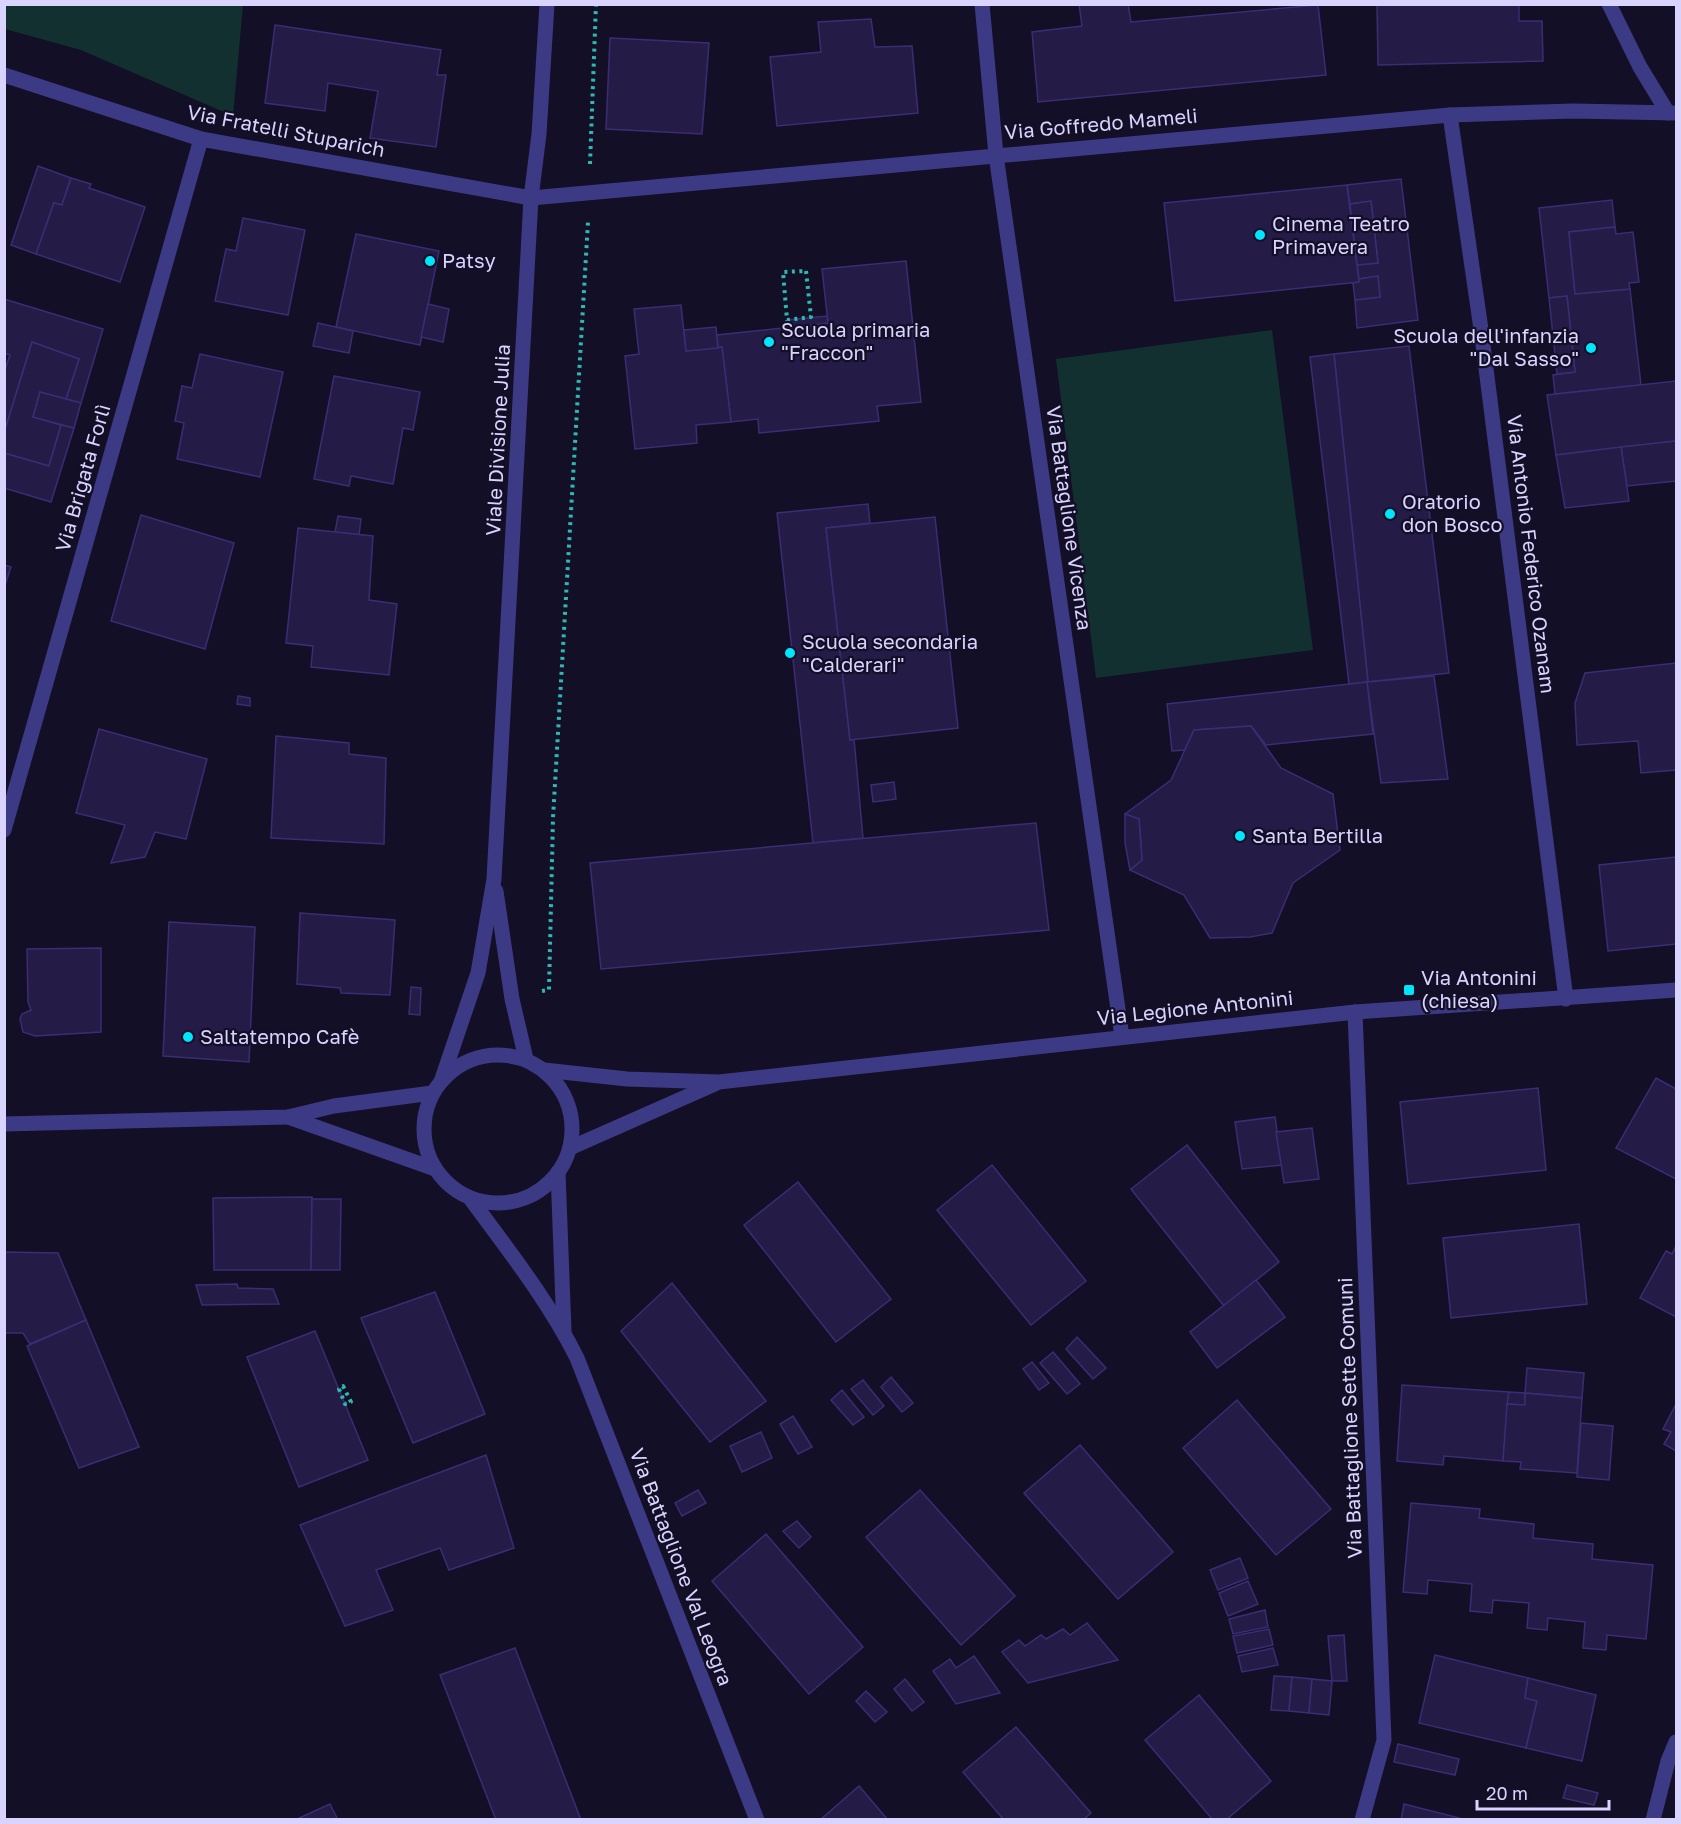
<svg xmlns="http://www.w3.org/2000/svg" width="1681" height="1824" font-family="'Golos Text',sans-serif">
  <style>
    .green { fill: #12302f }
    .building { fill: #241b47; stroke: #3b2d73; stroke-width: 1.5 }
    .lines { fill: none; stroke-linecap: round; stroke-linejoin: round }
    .path { stroke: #2fb8b0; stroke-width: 4; stroke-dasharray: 3 4.5; stroke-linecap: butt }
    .minor { stroke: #3d3a85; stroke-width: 15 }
    .poi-dot { fill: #00e5ff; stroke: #130f26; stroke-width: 2 }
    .labels { text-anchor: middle; stroke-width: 4.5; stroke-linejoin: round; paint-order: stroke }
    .street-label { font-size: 20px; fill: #d9d4ff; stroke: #130f26 }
    .poi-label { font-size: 20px; fill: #d9d4ff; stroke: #130f26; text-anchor: start }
  </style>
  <rect width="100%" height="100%" fill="#130f26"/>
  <g class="green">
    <polygon points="4,5 243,5 233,116 81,50 5,29"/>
    <polygon points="1272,330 1313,650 1096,678 1056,359"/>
  </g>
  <g class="building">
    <polygon points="1079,4 1128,4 1131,22 1318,5 1326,75 1038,102 1032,32 1082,26"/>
    <polygon points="1377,4 1519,4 1519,21 1542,21 1543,61 1378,65"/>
    <polygon points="871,19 875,47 912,46 918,113 777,126 770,57 821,52 818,22"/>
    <polygon points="275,25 441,50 437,75 446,75 436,147 370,138 378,91 328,83 325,111 265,103"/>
    <polygon points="610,38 709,43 702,134 606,129"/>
    <polygon points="38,166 71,178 62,205 54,203 36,254 11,245"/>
    <polygon points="71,178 91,184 89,188 145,207 120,282 36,254 54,203 62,205"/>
    <polygon points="1401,179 1418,320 1357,328 1355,300 1380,297 1378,276 1359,279 1357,265 1378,263 1371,201 1350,204 1347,185"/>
    <polygon points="1347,185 1359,282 1175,301 1164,203"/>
    <polygon points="1612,200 1615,227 1569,232 1575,294 1630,289 1641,385 1555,394 1553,375 1575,372 1567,296 1549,298 1539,208"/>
    <polygon points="1371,201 1378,263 1357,265 1350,204"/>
    <polygon points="243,218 305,230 288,315 215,301 226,249 236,251"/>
    <polygon points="1615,227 1616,234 1633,232 1639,282 1629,283 1630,289 1575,294 1569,232"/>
    <polygon points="356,234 439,251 420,345 336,327"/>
    <polygon points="906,261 921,402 877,406 879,421 759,433 758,419 731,422 722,347 718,348 717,335 828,323 822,269"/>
    <polygon points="1378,276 1380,297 1355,300 1353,283 1359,282 1359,279"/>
    <polygon points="1567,296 1575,372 1557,374 1549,298"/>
    <polygon points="4,299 103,329 81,403 66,399 79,359 32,342 4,433 4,372 10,355 4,353"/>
    <polygon points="428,304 449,309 443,342 421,337"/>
    <polygon points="681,305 686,351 722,347 731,422 696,425 697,443 635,449 625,356 639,354 634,309"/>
    <polygon points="827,316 828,323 787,328 787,320"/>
    <polygon points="318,323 353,331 349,353 313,346"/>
    <polygon points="716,327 718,348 686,351 684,330"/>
    <polygon points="32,342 79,359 66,399 40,392 33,417 61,425 49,466 4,453 4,433"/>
    <polygon points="1409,346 1449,673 1368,682 1334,354"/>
    <polygon points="200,354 283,372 260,477 177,459 184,423 175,421 182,386 192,388"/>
    <polygon points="1334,354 1368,682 1349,684 1310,357"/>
    <polygon points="334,376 420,392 413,430 403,428 393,484 351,476 349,486 314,479"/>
    <polygon points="1676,381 1676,441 1556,455 1547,395"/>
    <polygon points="40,392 81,403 74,428 33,417"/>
    <polygon points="61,425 74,428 51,502 4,488 4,453 49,466"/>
    <polygon points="1676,441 1676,481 1627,486 1621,447"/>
    <polygon points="1621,447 1629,501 1565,508 1556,455"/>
    <polygon points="868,504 870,523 826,528 850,740 854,739 863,838 813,843 777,513"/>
    <polygon points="141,515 234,543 205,649 111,621"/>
    <polygon points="338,516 361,519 359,535 335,532"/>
    <polygon points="935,517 958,728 850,740 826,528"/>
    <polygon points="298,528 373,536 369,600 397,604 389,675 311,667 313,646 286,643"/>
    <polygon points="4,565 11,567 4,588"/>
    <polygon points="1676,663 1676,770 1641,773 1638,741 1577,745 1575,703 1585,673"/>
    <polygon points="1434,676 1448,779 1381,783 1367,682"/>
    <polygon points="1367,682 1373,734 1266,745 1251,726 1194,730 1185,750 1172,751 1167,704"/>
    <polygon points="238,696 250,698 250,706 237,704"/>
    <polygon points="1251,726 1281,768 1333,794 1340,850 1293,883 1272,933 1250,937 1210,938 1184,895 1130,870 1142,860 1139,819 1125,814 1171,780 1194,730"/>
    <polygon points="99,729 207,759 186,839 155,832 145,857 111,863 125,825 76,813"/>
    <polygon points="276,736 349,743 349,754 386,758 384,844 271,838"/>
    <polygon points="894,782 896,799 873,802 871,785"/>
    <polygon points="1125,814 1139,819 1142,860 1130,870 1125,843"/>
    <polygon points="1036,823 1049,930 601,969 590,863"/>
    <polygon points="1676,857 1676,944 1608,951 1599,865"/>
    <polygon points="300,913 395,920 390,995 341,993 340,988 297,984"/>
    <polygon points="169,922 255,927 249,1062 163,1056"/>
    <polygon points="101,948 101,1032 35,1036 23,1032 20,1019 22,1014 31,1010 28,1002 27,949"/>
    <polygon points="411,987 421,988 420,1015 409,1014"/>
    <polygon points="1656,1078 1676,1089 1676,1179 1616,1148"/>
    <polygon points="1538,1088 1546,1170 1408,1184 1400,1102"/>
    <polygon points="1275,1117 1282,1165 1242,1169 1235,1122"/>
    <polygon points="1312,1128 1319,1179 1284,1183 1276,1132"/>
    <polygon points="1187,1145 1279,1262 1224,1306 1131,1189"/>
    <polygon points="992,1165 1086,1281 1031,1325 937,1210"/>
    <polygon points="798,1182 891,1299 836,1342 744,1225"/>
    <polygon points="312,1197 311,1270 214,1270 213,1198"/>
    <polygon points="312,1199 341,1199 340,1270 311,1270"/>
    <polygon points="1579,1224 1587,1304 1451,1318 1443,1238"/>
    <polygon points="1676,1246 1676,1317 1640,1298 1666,1251 1672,1254"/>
    <polygon points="4,1252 58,1253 86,1320 30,1344 23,1333 4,1333"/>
    <polygon points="1256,1280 1285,1317 1217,1368 1190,1332"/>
    <polygon points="672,1283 766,1401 710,1442 621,1331"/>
    <polygon points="237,1284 238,1288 273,1289 279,1304 202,1305 196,1285"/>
    <polygon points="435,1292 485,1414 413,1443 361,1318"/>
    <polygon points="86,1320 139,1447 79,1468 27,1346"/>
    <polygon points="315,1331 368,1460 299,1487 247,1357"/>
    <polygon points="1077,1337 1106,1368 1093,1379 1066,1349"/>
    <polygon points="1053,1352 1080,1384 1067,1394 1040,1363"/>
    <polygon points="1032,1362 1049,1383 1039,1390 1023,1369"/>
    <polygon points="1527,1368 1584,1373 1582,1398 1525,1393"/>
    <polygon points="891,1377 913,1403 902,1412 881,1387"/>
    <polygon points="863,1380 884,1406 873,1415 851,1389"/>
    <polygon points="1402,1385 1509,1392 1503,1461 1444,1456 1443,1465 1397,1461"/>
    <polygon points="842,1390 864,1417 853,1425 831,1400"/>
    <polygon points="1509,1392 1525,1393 1525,1405 1507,1404"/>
    <polygon points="1525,1393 1582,1398 1577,1473 1520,1469 1521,1462 1503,1461 1507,1404 1525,1405"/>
    <polygon points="1237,1400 1331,1509 1276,1555 1183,1448"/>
    <polygon points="1676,1404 1676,1451 1664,1444 1671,1432 1663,1429"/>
    <polygon points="793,1416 812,1447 798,1454 780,1424"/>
    <polygon points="1581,1423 1613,1426 1609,1480 1577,1477"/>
    <polygon points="761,1432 772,1458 742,1472 730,1446"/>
    <polygon points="1080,1445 1173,1552 1118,1599 1024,1493"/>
    <polygon points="486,1455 514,1548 449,1570 440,1548 376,1570 393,1610 345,1626 300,1525"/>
    <polygon points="698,1490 706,1503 682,1516 675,1503"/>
    <polygon points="920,1490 1015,1596 961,1645 866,1537"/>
    <polygon points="1411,1503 1480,1509 1479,1518 1534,1524 1533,1538 1593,1544 1592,1559 1653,1565 1646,1639 1607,1635 1606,1650 1583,1648 1585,1622 1548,1618 1547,1630 1527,1628 1529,1603 1493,1600 1492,1613 1470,1611 1472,1584 1428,1580 1427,1594 1403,1592"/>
    <polygon points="797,1521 811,1537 799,1548 783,1531"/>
    <polygon points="766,1534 863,1647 809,1694 712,1581"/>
    <polygon points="1240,1558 1248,1578 1218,1590 1210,1570"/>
    <polygon points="1248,1581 1258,1604 1228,1616 1219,1593"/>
    <polygon points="1265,1610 1268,1627 1233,1634 1229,1619"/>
    <polygon points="1087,1623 1118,1660 1028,1683 1002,1652 1019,1640 1025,1646 1041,1635 1046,1639 1063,1629 1070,1635"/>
    <polygon points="1269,1629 1273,1645 1237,1653 1233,1636"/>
    <polygon points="1344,1635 1347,1681 1332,1681 1328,1636"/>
    <polygon points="515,1648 581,1820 496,1820 440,1675"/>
    <polygon points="1273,1648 1278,1665 1242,1672 1238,1656"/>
    <polygon points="1435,1655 1528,1678 1525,1698 1537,1701 1526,1748 1419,1723"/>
    <polygon points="974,1656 1000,1693 956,1704 933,1671 950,1659 956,1668"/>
    <polygon points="1274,1676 1292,1677 1289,1711 1271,1710"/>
    <polygon points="1292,1677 1312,1679 1309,1713 1289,1711"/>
    <polygon points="1528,1678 1596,1695 1582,1761 1526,1748 1537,1701 1525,1698"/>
    <polygon points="905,1679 924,1702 912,1711 894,1689"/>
    <polygon points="1312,1679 1332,1681 1329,1715 1309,1713"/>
    <polygon points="866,1691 887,1712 875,1722 856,1701"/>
    <polygon points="1199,1695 1271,1781 1226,1820 1213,1820 1145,1740"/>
    <polygon points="1016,1727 1091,1813 1083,1820 1004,1820 963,1772"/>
    <polygon points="1398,1744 1459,1759 1455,1775 1394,1762"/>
    <polygon points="1567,1785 1598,1793 1594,1805 1563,1798"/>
    <polygon points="859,1786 888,1820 820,1820"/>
    <polygon points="330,1804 338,1820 295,1820"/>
    <polygon points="1404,1804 1467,1820 1401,1820"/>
  </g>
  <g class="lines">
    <g class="path">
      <polyline points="590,164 596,4"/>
      <polygon points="806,271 811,317 787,320 783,272"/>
      <polyline points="542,991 549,990 553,818 588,222"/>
      <polygon points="343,1386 351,1402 345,1404 339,1389"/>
    </g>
    <g class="minor">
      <polyline points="982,4 996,155 1122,1037"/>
      <polyline points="1609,4 1640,67 1668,113"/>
      <polyline points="4,75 201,139 531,198 1450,115 1573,111 1676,113"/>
      <polyline points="1450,115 1481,329 1566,999"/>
      <polyline points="4,830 201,139"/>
      <polyline points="496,891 512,999 526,1059"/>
      <polyline points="1355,1012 1384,1740 1362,1820"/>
      <circle cx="498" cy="1129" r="74"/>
      <polyline points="544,1070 627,1079 719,1082 1355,1012 1676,990"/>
      <polyline points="442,1079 478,973 494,879 531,198 539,134 547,4"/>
      <polyline points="288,1117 435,1169"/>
      <polyline points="4,1124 288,1117 334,1106 432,1093"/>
      <polyline points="570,1148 715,1084"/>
      <polyline points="558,1172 564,1331"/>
      <path d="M 470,1198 C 508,1250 548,1300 577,1358 L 757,1820"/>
      <polyline points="1653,1820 1668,1761 1676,1742"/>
    </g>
  </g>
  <g class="poi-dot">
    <circle cx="1260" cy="235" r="6"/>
    <circle cx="430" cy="261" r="6"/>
    <circle cx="769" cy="342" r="6"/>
    <circle cx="1591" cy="348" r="6"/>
    <circle cx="1390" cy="514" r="6"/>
    <circle cx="790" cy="653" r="6"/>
    <circle cx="1240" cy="836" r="6"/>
    <rect x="1403" y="984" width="12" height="12" rx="3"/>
    <circle cx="188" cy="1037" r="6"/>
  </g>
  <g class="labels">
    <g class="street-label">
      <text transform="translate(1101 124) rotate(-5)" y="7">Via Goffredo Mameli</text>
      <text transform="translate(286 131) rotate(11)" y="7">Via Fratelli Stuparich</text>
      <text transform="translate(498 440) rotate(-87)" y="7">Viale Divisione Julia</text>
      <text transform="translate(83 478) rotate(-74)" y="7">Via Brigata Forlì</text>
      <text transform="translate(1069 518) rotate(82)" y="7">Via Battaglione Vicenza</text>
      <text transform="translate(1531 554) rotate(83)" y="7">Via Antonio Federico Ozanam</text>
      <text transform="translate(1195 1008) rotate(-6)" y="7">Via Legione Antonini</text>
      <text transform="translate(1350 1418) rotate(-92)" y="7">Via Battaglione Sette Comuni</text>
      <text transform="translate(681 1567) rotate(69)" y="7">Via Battaglione Val Leogra</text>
    </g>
    <g class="poi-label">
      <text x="1272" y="231">Cinema Teatro<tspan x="1272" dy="23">Primavera</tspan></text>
      <text x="442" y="268">Patsy</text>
      <text x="781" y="337">Scuola primaria<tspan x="781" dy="23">"Fraccon"</tspan></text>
      <text x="1579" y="343" text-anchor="end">Scuola dell'infanzia<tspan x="1579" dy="23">"Dal Sasso"</tspan></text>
      <text x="1402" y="509">Oratorio<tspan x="1402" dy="23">don Bosco</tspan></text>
      <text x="802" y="649">Scuola secondaria<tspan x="802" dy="23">"Calderari"</tspan></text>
      <text x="1252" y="843">Santa Bertilla</text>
      <text x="1421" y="985">Via Antonini<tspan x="1421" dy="23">(chiesa)</tspan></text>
      <text x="200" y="1044">Saltatempo Cafè</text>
    </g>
  </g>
  <rect width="1681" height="1824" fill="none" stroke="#d9d4ff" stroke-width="12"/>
  <path d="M1477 1800v9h132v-9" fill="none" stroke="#d9d4ff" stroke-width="3"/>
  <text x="1486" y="1800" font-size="18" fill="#d9d4ff" stroke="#130f26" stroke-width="4.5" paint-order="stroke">20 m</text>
</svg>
